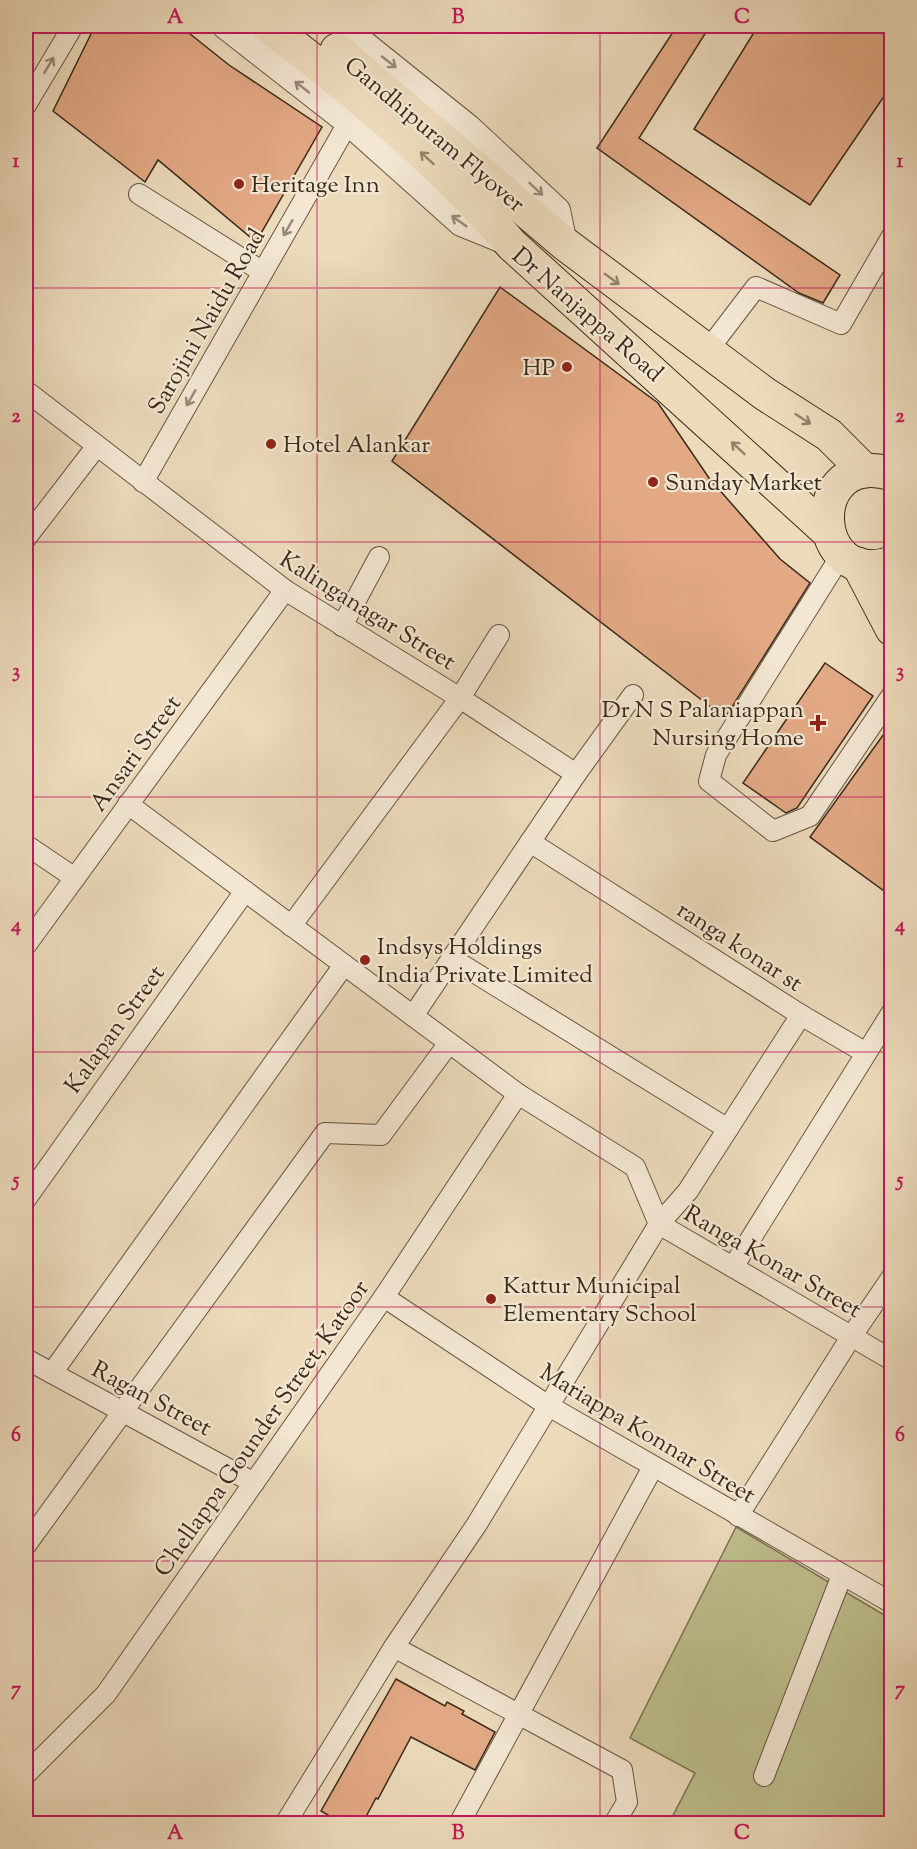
<svg xmlns="http://www.w3.org/2000/svg" width="917" height="1849" font-family="'Sorts Mill Goudy',serif">
  <style>
    .green { fill: #bdbe8c; stroke: #7b7453; stroke-width: 1.5 }
    .building { fill: #e2a984; stroke: #392a1a; stroke-width: 1.5 }
    .lines { fill: none; stroke-linecap: round; stroke-linejoin: round }
    .minor-casing { stroke: #665642; stroke-width: 22 }
    .tertiary-casing { stroke: #665642; stroke-width: 26 }
    .trunk-casing { stroke: #392a1a; stroke-width: 35 }
    .minor { stroke: #f3e7d3; stroke-width: 20 }
    .tertiary { stroke: #f3e7d3; stroke-width: 24 }
    .trunk { stroke: #ecdabb; stroke-width: 33 }
    .oneway { stroke: #968876 }
    .oneway2 { stroke: #92826a }
    .grid { fill: none; stroke: #c2185b; stroke-width: 1.5; stroke-opacity: 0.55 }
    .poi-dot { fill: #8f2418; stroke: #f3e7d3; stroke-width: 2 }
    .labels { text-anchor: middle; stroke-width: 4.5; stroke-linejoin: round; paint-order: stroke }
    .street-label { font-size: 24px; fill: #392a1a; stroke: #f3e7d3 }
    .poi-label { font-size: 24px; fill: #392a1a; stroke: #f3e7d3; text-anchor: start }
    .neatline { fill: none; stroke: #c2185b; stroke-width: 2 }
    .grid-label { font-size: 20px; text-anchor: middle; font-weight: bold; fill: #c2185b }
  </style>
  <rect width="100%" height="100%" fill="#ecdabb"/>
  <filter id="stains"><feTurbulence type="fractalNoise" baseFrequency=".00333" numOctaves="4"/><feColorMatrix values="0 0 0 0 .2 0 0 0 0 .09 0 0 0 0 .02 0 0 0 .5 -.17"/></filter>
  <radialGradient id="worn" r=".72"><stop offset=".6" stop-color="#630" stop-opacity="0"/><stop offset="1" stop-color="#630" stop-opacity=".3"/></radialGradient>
  <polygon class="green" points="736,1527 891,1619 891,1823 669,1823 695,1773 630,1738"/>
  <g class="building">
    <polygon points="95,26 180,26 229,65 322,127 256,242 158,160 145,182 53,111"/>
    <polygon points="677,26 710,26 639,138 840,275 823,303 799,293 597,148"/>
    <polygon points="758,26 884,26 891,30 891,86 810,205 694,129"/>
    <polygon points="500,287 658,403 709,478 780,559 810,583 725,718 392,461"/>
    <polygon points="825,663 873,696 797,808 786,813 743,783"/>
    <polygon points="891,724 891,896 810,837"/>
    <polygon points="396,1679 445,1706 447,1702 464,1711 462,1714 495,1732 475,1770 411,1737 378,1799 376,1798 362,1824 343,1824 321,1811"/>
  </g>
  <g class="lines">
    <defs>
      <g id="minor">
        <polyline points="26,105 73,26"/>
        <polyline points="139,194 263,272"/>
        <polyline points="708,350 756,287 841,324 892,236"/>
        <polyline points="26,391 285,590 460,698 291,926"/>
        <polyline points="143,482 348,123"/>
        <polyline points="26,538 96,447"/>
        <polyline points="842,554 716,755 709,781 773,831 810,816 892,695"/>
        <polyline points="342,626 379,557"/>
        <polyline points="499,635 460,698 576,774"/>
        <polyline points="128,804 518,1094 635,1167 659,1224"/>
        <polyline points="530,842 801,1015 866,1053"/>
        <polyline points="26,845 75,878"/>
        <polyline points="26,945 285,590"/>
        <polyline points="451,958 728,1129"/>
        <polyline points="413,1016 576,774 633,695"/>
        <polyline points="26,1199 245,891"/>
        <polyline points="659,1224 892,1360"/>
        <polyline points="733,1267 892,1012"/>
        <polyline points="384,1297 547,1405 892,1603"/>
        <polyline points="26,1359 254,1483"/>
        <polyline points="52,1373 344,965"/>
        <polyline points="738,1516 851,1337 892,1277"/>
        <polyline points="26,1545 325,1133 381,1135 449,1043"/>
        <polyline points="394,1647 622,1770 627,1802 614,1824"/>
        <polyline points="26,1774 106,1694 384,1297 518,1094"/>
        <polyline points="764,1776 842,1575"/>
        <polyline points="285,1824 394,1647 477,1524 659,1224 688,1191 801,1015"/>
        <polyline points="459,1824 653,1467"/>
      </g>
      <g id="tertiary">
        <polyline points="224,26 348,123 461,224 505,242"/>
        <polyline points="343,26 469,127 558,210 565,244"/>
      </g>
      <g id="trunk">
        <path d="M 268,26 C 355,92 440,162 512,245 L 827,531"/>
        <polyline points="337,50 565,244 765,394 829,435 865,471"/>
        <path d="M 892,474 C 804,447 808,591 892,563"/>
        <polyline points="858,564 892,629"/>
      </g>
    </defs>
    <use href="#minor" class="minor-casing"/>
    <use href="#tertiary" class="tertiary-casing"/>
    <use href="#trunk" class="trunk-casing"/>
    <use href="#minor" class="minor"/>
    <use href="#tertiary" class="tertiary"/>
    <use href="#trunk" class="trunk"/>
  </g>
  <defs><path id="oneway-shaft" d="M-6 0H5M1.5-3L5.5 0L1.5 3" fill="none" stroke-width="1.6" stroke-linecap="round" stroke-linejoin="round" transform="scale(1.5)"/></defs>
  <g class="oneway">
    <use href="#oneway-shaft" transform="translate(389 62) rotate(38)"/>
    <use href="#oneway-shaft" transform="translate(49 65) rotate(-59)"/>
    <use href="#oneway-shaft" transform="translate(302 87) rotate(-142)"/>
    <use href="#oneway-shaft" transform="translate(536 189) rotate(43)"/>
    <use href="#oneway-shaft" transform="translate(459 221) rotate(-145)"/>
    <use href="#oneway-shaft" transform="translate(288 228) rotate(120)"/>
    <use href="#oneway-shaft" transform="translate(191 398) rotate(120)"/>
  </g>
  <g class="oneway2">
    <use href="#oneway-shaft" transform="translate(427 158) rotate(-138)"/>
    <use href="#oneway-shaft" transform="translate(612 279) rotate(36)"/>
    <use href="#oneway-shaft" transform="translate(803 419) rotate(33)"/>
    <use href="#oneway-shaft" transform="translate(738 448) rotate(-137)"/>
  </g>
  <path class="grid" d="M 317,26 L 317,1824M 600,26 L 600,1824M 26,288 L 892,288M 26,542 L 892,542M 26,797 L 892,797M 26,1052 L 892,1052M 26,1307 L 892,1307M 26,1561 L 892,1561"/>
  <g class="poi-dot">
    <circle cx="239" cy="184" r="6"/>
    <circle cx="567" cy="367" r="6"/>
    <circle cx="271" cy="444" r="6"/>
    <circle cx="653" cy="482" r="6"/>
    <path d="M815 714h6v6h6v6h-6v6h-6v-6h-6v-6h6z"/>
    <circle cx="365" cy="960" r="6"/>
    <circle cx="491" cy="1299" r="6"/>
  </g>
  <g class="labels">
    <g class="street-label">
      <text transform="translate(435 134) rotate(40)" y="8">Gandhipuram Flyover</text>
      <text transform="translate(588 314) rotate(41)" y="8">Dr Nanjappa Road</text>
      <text transform="translate(206 321) rotate(-60)" y="8">Sarojini Naidu Road</text>
      <text transform="translate(368 610) rotate(32)" y="8">Kalinganagar Street</text>
      <text transform="translate(135 753) rotate(-54)" y="8">Ansari Street</text>
      <text transform="translate(740 946) rotate(33)" y="8">ranga konar st</text>
      <text transform="translate(114 1029) rotate(-54)" y="8">Kalapan Street</text>
      <text transform="translate(773 1261) rotate(30)" y="8">Ranga Konar Street</text>
      <text transform="translate(152 1398) rotate(28)" y="8">Ragan Street</text>
      <text transform="translate(261 1428) rotate(-55)" y="8">Chellappa Gounder Street, Katoor</text>
      <text transform="translate(648 1433) rotate(31)" y="8">Mariappa Konnar Street</text>
    </g>
    <g class="poi-label">
      <text x="251" y="192">Heritage Inn</text>
      <text x="555" y="375" text-anchor="end">HP</text>
      <text x="283" y="452">Hotel Alankar</text>
      <text x="665" y="490">Sunday Market</text>
      <text x="804" y="717" text-anchor="end">Dr N S Palaniappan<tspan x="804" dy="28">Nursing Home</tspan></text>
      <text x="377" y="954">Indsys Holdings<tspan x="377" dy="28">India Private Limited</tspan></text>
      <text x="503" y="1293">Kattur Municipal<tspan x="503" dy="28">Elementary School</tspan></text>
    </g>
  </g>
  <rect width="917" height="1849" fill="none" stroke="#ecdabb" stroke-width="66"/>
  <rect x="33" y="33" width="851" height="1783" class="neatline"/>
  <g class="grid-label">
    <text x="175" y="23">A</text>
    <text x="458" y="23">B</text>
    <text x="742" y="23">C</text>
    <text x="16" y="167">1</text>
    <text x="900" y="167">1</text>
    <text x="16" y="422">2</text>
    <text x="900" y="422">2</text>
    <text x="16" y="677">3</text>
    <text x="900" y="677">3</text>
    <text x="16" y="931">4</text>
    <text x="900" y="931">4</text>
    <text x="16" y="1186">5</text>
    <text x="900" y="1186">5</text>
    <text x="16" y="1441">6</text>
    <text x="900" y="1441">6</text>
    <text x="16" y="1695">7</text>
    <text x="900" y="1695">7</text>
    <text x="175" y="1839">A</text>
    <text x="458" y="1839">B</text>
    <text x="742" y="1839">C</text>
  </g>
  <rect width="100%" height="100%" filter="url(#stains)"/>
  <rect width="100%" height="100%" fill="url(#worn)"/>
</svg>
